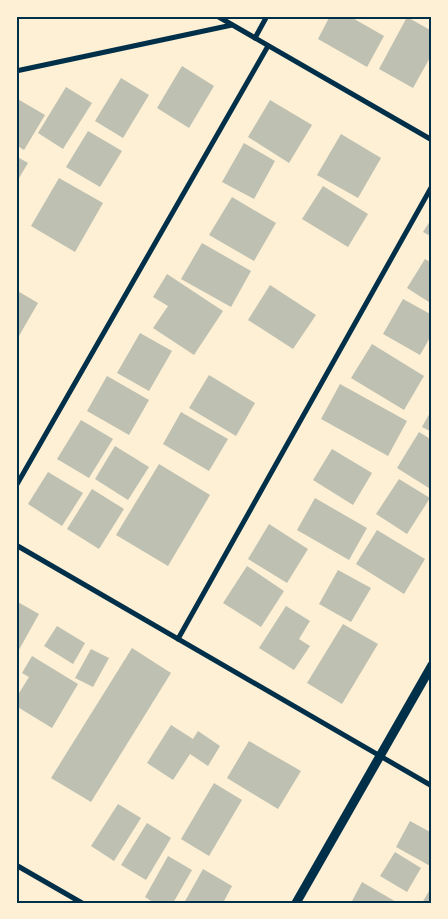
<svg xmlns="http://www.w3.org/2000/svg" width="448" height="919" font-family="Ubuntu,sans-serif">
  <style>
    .building { fill: #bec0b2 }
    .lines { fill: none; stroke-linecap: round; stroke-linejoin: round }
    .minor { stroke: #003049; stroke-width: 5 }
    .tertiary { stroke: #003049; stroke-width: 9 }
    .neatline { fill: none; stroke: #003049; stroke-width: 2 }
  </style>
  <rect width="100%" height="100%" fill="#fdf0d5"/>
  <g class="building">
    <polygon points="330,16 349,16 384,36 367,67 318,39"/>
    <polygon points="407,17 432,31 432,54 413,88 379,69"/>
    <polygon points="182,66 214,86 189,128 157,108"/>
    <polygon points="121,78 149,95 123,138 95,121"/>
    <polygon points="66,87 92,103 63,149 38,133"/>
    <polygon points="16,98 45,115 24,150 16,145"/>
    <polygon points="270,100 312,125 289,163 248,137"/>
    <polygon points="88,131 122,151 100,187 66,167"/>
    <polygon points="341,134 381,158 358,198 317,175"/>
    <polygon points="244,143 275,161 254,199 222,182"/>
    <polygon points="16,156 28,163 16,183"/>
    <polygon points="59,178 103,203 75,252 31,226"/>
    <polygon points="323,186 368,214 348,247 302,219"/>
    <polygon points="232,197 276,223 254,261 209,235"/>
    <polygon points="432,218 432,237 423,232"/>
    <polygon points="202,243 251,271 231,307 181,279"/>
    <polygon points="425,259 432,263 432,304 407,288"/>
    <polygon points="167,274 223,311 194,355 153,328 168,306 153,297"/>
    <polygon points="270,285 316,315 293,349 248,320"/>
    <polygon points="16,290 38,303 16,341"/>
    <polygon points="403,299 432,315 432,334 420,355 383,334"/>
    <polygon points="140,333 172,351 149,391 117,373"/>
    <polygon points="372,344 424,376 404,410 351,378"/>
    <polygon points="209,375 255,403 236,436 189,408"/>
    <polygon points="107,376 149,400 129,435 87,411"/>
    <polygon points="340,384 407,421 388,456 321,419"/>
    <polygon points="432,409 432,432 422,427"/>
    <polygon points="181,412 228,439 209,471 163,444"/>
    <polygon points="81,420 113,439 89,478 57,459"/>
    <polygon points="419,432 432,440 432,490 397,468"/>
    <polygon points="115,446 149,467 128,500 95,479"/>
    <polygon points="332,449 372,473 353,505 313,480"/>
    <polygon points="159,464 210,495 168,566 116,535"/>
    <polygon points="48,472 83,493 62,526 28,504"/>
    <polygon points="399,479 430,498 407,534 376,514"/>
    <polygon points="92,489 124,509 99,549 67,529"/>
    <polygon points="315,498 367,528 349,560 297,530"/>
    <polygon points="269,524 308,549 287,583 248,559"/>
    <polygon points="377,530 425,559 404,594 356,564"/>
    <polygon points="247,566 284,591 261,627 223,603"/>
    <polygon points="338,570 371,588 351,622 319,604"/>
    <polygon points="16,601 39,614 16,655"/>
    <polygon points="286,606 310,621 299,639 310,646 294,670 259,648"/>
    <polygon points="343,624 378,644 342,704 307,683"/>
    <polygon points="57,626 85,643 73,664 44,646"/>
    <polygon points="132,648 171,673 91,802 51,778"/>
    <polygon points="91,649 109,658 93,687 75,678"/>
    <polygon points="32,656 78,684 52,728 16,706 16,698 29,677 22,673"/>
    <polygon points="171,725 193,739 198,731 220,746 208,766 190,754 173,780 147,763"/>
    <polygon points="249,741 301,771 278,809 227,778"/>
    <polygon points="214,783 242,800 209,856 181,839"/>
    <polygon points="118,804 141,818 114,861 91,846"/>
    <polygon points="410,821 432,833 432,867 396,847"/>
    <polygon points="147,823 171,838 146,880 121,865"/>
    <polygon points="395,852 421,868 407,892 380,876"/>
    <polygon points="168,856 192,870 173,903 154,903 145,897"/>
    <polygon points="203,869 232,886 223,903 184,903"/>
    <polygon points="362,882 398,903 351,903"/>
    <polygon points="432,886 432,903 422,903"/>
  </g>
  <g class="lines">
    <g class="minor">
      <polyline points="217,16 432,140"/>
      <polyline points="255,38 267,16"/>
      <polyline points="16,71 232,25"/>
      <polyline points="16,486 268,46"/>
      <polyline points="16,545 432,786"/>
      <polyline points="178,639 432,186"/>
      <polyline points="16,865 82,903"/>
    </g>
    <polyline class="tertiary" points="296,903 432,665"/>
  </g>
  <rect width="448" height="919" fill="none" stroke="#fdf0d5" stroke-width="35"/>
  <rect x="18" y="18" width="412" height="884" class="neatline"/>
</svg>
